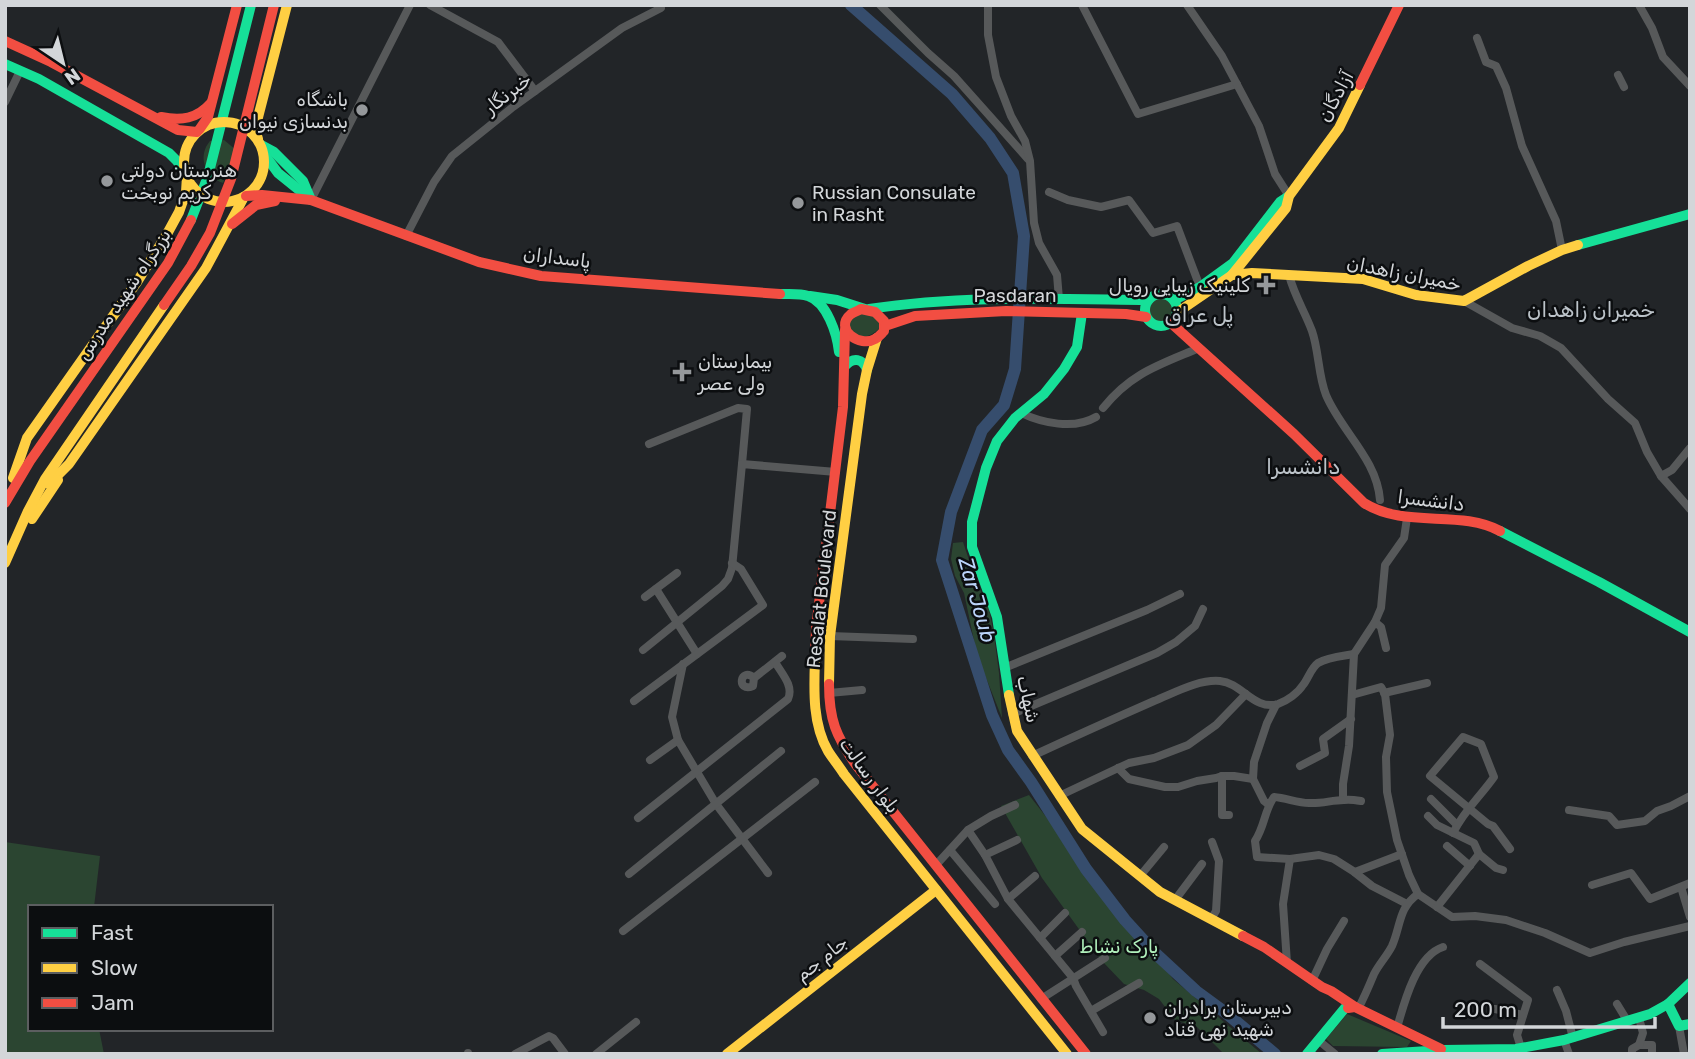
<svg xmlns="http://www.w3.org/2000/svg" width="1695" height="1059" font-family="Rubik,'Noto Sans Arabic',sans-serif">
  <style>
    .green { fill: #2b4531 }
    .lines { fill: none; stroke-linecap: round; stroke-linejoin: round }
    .river { stroke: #364d6d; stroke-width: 12 }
    .street { stroke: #57595a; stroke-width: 8 }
    .fast { stroke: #16e098; stroke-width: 10 }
    .slow { stroke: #ffcf43; stroke-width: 10 }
    .jam { stroke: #f24e42; stroke-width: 10 }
    .poi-dot { fill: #95989b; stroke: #0c0e10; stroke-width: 2.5 }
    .labels { text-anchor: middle; stroke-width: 5; stroke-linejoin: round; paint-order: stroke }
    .street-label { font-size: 19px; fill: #d3d6d9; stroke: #0c0e10 }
    .poi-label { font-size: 19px; fill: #d3d6d9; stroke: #0c0e10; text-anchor: start }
    .park-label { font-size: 19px; fill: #b1f1bc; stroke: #0c0e10 }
    .neighbourhood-label { font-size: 21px; fill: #bcc3c9; stroke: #0c0e10 }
    .water-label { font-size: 21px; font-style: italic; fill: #bcd5fa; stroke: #0c0e10 }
  </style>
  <rect width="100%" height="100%" fill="#222528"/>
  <g class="green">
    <path d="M 224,140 L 236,150 L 223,183 C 205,177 197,156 210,141 Z"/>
    <circle cx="1161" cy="310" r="13"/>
    <path d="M 864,313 L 870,314 L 879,320 L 880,328 C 870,337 861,341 849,330 L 850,320 L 857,315 Z"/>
    <polygon points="963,542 975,578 989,609 994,635 999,673 1002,718 977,655 964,593 955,576 951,559 953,543"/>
    <polygon points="1029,795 1173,979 1262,1054 1224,1054 1197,1027 1175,1020 1159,999 1144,990 1124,984 1102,961 1042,878 1001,806"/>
    <polygon points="5,842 100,856 94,907 30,907 30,1029 99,1029 104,1054 5,1054"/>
    <polygon points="1347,1014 1411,1041 1407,1047 1333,1046 1326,1039"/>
  </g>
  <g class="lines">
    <polyline class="river" points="851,5 952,94 990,138 1013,173 1024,236 1015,369 1004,405 982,430 951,512 942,560 992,715 1008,750 1031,782 1086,869 1125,920 1156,954 1196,991 1226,1013 1275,1054"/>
    <g class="street">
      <polyline points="430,5 498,42 535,91"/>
      <polyline points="880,5 928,53 954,76 1028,159"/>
      <polyline points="988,5 988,35 996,77 1011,116 1025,141 1030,161 1034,223 1039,243 1057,275 1059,299"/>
      <polyline points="1082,5 1138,114 1237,84"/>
      <polyline points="1187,5 1222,56 1259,126 1275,174 1289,196"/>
      <polyline points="1639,5 1652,28 1663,57 1690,86"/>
      <polyline points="1477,38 1486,62 1496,66 1506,88 1522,146 1556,221 1562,250"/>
      <polyline points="1618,75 1624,87"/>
      <polyline points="5,102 20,71"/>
      <polyline points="1049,192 1068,200 1101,207 1129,200 1153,233 1177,226 1200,287"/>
      <polyline points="311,200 410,5"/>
      <polyline points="406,236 434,182 452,156 513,107 622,28 661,8 660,5"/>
      <path d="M 1289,275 C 1294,295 1305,312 1312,331 C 1319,351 1318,375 1326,395 C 1341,431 1377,459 1380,500"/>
      <polyline points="1464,301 1512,328 1540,336 1561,348 1608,399 1635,423 1647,452 1661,476 1690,509"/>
      <path d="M 1103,408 C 1131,373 1159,365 1199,348"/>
      <path d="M 1021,413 C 1042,423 1074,430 1096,417"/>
      <polyline points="649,444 738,408 747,409 742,464"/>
      <polyline points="1661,476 1672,470 1690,448"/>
      <polyline points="656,589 697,654"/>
      <polyline points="645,597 677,573"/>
      <polyline points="1375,622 1381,627 1386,648"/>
      <polyline points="830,636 913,639"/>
      <polyline points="643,650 722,586 728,579 732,568 742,464 836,472"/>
      <polyline points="683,664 672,717 678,740 716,804 768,873"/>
      <polyline points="1004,668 1147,610 1180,594"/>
      <path d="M 754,678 C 740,666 736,693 753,686 L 754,678 L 782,656"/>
      <polyline points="829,693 862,690"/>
      <polyline points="1384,693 1427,683"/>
      <polyline points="1352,695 1381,687 1385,694 1390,735 1386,757 1387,792 1397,840 1409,875 1418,894 1452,917 1475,916 1506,920 1545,933 1590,953 1624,942 1690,926"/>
      <polyline points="634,701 763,605 741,569 732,563"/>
      <polyline points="1012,714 1157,653 1176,642 1195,626 1203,609"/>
      <path d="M 1032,756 C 1073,737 1113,719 1154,701 C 1174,693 1199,679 1220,681 C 1242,683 1254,711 1278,704 C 1287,701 1298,693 1303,685 C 1308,679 1311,668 1318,663 C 1328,657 1343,656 1354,654"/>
      <polyline points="650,760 678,740"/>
      <polyline points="1300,766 1325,753 1323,739 1351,719"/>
      <polyline points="1118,768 1129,779 1165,787 1178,787 1197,781 1216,778 1222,776 1234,776 1253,779"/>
      <polyline points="1222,776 1222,815 1229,815"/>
      <polyline points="1059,796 1129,763 1154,758 1188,745 1216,725 1246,694"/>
      <polyline points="1343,799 1343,784 1349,746 1354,654 1375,622 1381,608 1385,565 1404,538 1407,518"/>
      <polyline points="1431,799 1457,825"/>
      <path d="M 1361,801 C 1355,800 1349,799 1344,800 C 1332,800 1321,804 1309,803 C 1297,803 1287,798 1274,797 C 1264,811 1265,826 1255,841 L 1257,857 L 1290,859 L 1319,855 L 1334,859 L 1353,871 L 1372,886 L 1407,904"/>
      <polyline points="1269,805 1264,801 1253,779 1254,762 1267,723 1276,705"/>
      <polyline points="1569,810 1609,816 1617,825 1645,821 1657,811 1671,806 1690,796"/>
      <polyline points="1428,816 1437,825 1474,843 1479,854"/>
      <path d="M 638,818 L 788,699 C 794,686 782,674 775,662"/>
      <polyline points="968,830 985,855 1008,899 1073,978 1076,986 1103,1032"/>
      <path d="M 1453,833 C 1465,809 1480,797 1494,777 L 1481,744 L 1463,737 L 1430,776 L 1488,824 L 1493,826 L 1510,849"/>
      <polyline points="1447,846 1470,866"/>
      <polyline points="950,850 995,904"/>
      <polyline points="985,855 1017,840"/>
      <polyline points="936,865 968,830 991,816 1015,805"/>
      <polyline points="1355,872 1402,854"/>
      <polyline points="629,874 781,751"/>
      <polyline points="1140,876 1164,847"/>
      <polyline points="1592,885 1631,873 1650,899 1690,883"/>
      <polyline points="1681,887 1690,917"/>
      <polyline points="1008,899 1035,876"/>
      <polyline points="1175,900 1202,864"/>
      <polyline points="1437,907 1479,854 1496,868 1503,870"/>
      <polyline points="1211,919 1216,911 1219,861 1212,842"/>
      <polyline points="623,931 815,782"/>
      <polyline points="1040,938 1065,913"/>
      <polyline points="1055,956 1082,932"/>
      <polyline points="1287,963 1283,904 1290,859"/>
      <polyline points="1480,964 1528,1000 1517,1035 1521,1048"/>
      <polyline points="1312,981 1327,949 1344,921"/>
      <polyline points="1557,990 1566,1011 1573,1038"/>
      <polyline points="1041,999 1105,958"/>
      <polyline points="1617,1004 1628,1022"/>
      <path d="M 1358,1009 C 1364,998 1369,986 1374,974 C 1379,964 1387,956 1392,946 C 1401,926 1398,908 1418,894"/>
      <polyline points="1495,1009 1523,1015"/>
      <polyline points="1091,1011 1139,983"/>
      <polyline points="1679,1026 1684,1054"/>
      <path d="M 1397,1028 C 1404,1003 1416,956 1443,947"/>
      <polyline points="1318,1040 1335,1054"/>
      <polyline points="1564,1040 1569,1054"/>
      <polyline points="1639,1045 1652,1045 1652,1054"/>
      <polyline points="468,1053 468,1054"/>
      <polyline points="515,1054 549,1036 553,1038 565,1054"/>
      <polyline points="596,1054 636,1022"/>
      <polyline points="1632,1054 1632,1049 1639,1045 1643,1033 1639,1018"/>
    </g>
    <g class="fast">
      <polyline points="5,64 39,79 169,153 177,161 185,173"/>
      <polyline points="261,145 274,152 303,181 311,200"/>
      <polyline points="264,154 278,173 309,198"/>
      <polyline points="191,220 208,176 251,5"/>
      <polyline points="1578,245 1690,214"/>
      <circle cx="1161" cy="310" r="16"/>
      <path d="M 780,294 C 788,294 800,293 808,296 C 827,302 837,334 839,352"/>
      <polyline points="810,296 837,300 865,309"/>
      <polyline points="1174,300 1200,287 1233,263 1280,202 1289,196"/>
      <path d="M 869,309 C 962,295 1055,299 1148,300"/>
      <path d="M 845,366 C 853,357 863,358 867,370"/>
      <polyline points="1500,531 1599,582 1690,632"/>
      <polyline points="1009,695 997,617 972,547 972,522 986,468 997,441 1015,418 1044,394 1064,369 1077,347 1082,313"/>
      <polyline points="1668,1004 1679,1026 1690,1024"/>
      <polyline points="1307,1054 1345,1008"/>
      <polyline points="1382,1054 1443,1050 1516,1049 1564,1040 1650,1014 1668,1004 1690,983"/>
    </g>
    <g class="slow">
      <circle cx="224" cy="162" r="40"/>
      <polyline points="258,139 255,129 287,5"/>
      <polyline points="1232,275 1252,273 1363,279 1416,295 1464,301 1528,266 1562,250 1578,245"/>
      <polyline points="1178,312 1232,275 1286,208 1289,196 1339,128 1360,85"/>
      <polyline points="13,478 27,438 137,282 167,234 179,212 186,192 187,176"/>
      <polyline points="49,484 69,464 206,268 244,197"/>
      <polyline points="32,519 58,480"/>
      <polyline points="5,563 28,511 45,479 164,305"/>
      <path d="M 815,658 C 814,689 812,723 828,751 C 833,759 839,766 844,774 L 1067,1054"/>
      <polyline points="829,684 830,636 862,394 867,370 877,338"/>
      <polyline points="1009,695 1017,731 1082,829 1160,892 1243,936"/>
      <polyline points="727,1054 936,890"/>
    </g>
    <g class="jam">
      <polyline points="5,41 51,62 178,130 197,132"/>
      <polyline points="1360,85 1399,5"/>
      <path d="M 161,117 C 181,121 197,119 211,103"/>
      <polyline points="199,130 208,117 237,5"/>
      <polyline points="246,196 262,195 311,200 479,262 541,276 780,294"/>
      <polyline points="232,224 256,205 275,201"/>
      <polyline points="164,305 191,266 210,233 231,179 274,5"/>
      <path d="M 861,309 L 875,312 L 884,321 L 884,331 C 881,334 879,337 875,339 C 860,348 833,329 851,314 C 854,312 858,311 861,309 Z"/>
      <path d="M 1171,323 L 1294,434 L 1364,503 C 1405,529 1460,509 1500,531"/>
      <polyline points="885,326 915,316 1006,311 1126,314 1146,317"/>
      <polyline points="5,503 30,461 168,263 191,220"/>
      <polyline points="815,658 816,628 843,407 845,330"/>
      <path d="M 829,684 C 829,720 836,736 856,765 L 1086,1054"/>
      <polyline points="1243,936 1264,947 1322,987 1331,991 1355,1007"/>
      <polyline points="1348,1008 1355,1007 1441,1049"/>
    </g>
  </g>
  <g class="poi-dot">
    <circle cx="362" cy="110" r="7"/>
    <circle cx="107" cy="181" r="7"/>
    <circle cx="798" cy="203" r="7"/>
    <path d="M1262.5 274.5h7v7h7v7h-7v7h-7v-7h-7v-7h7z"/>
    <path d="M678.5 361.5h7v7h7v7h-7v7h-7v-7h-7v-7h7z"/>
    <circle cx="1150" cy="1018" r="7"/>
  </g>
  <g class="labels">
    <g class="street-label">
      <text transform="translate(507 93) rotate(-38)" y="7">خبرنگار</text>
      <text transform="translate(1335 96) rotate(-62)" y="7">آزادگان</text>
      <text transform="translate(557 257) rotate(7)" y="7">پاسداران</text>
      <text transform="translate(1404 273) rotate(11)" y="7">خمیران زاهدان</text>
      <text transform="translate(123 294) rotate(-56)" y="7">بزرگراه شهید مدرس</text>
      <text x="1015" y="302">Pasdaran</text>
      <text transform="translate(1431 500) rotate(7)" y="7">دانشسرا</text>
      <text transform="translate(821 589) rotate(-84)" y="7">Resalat Boulevard</text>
      <text transform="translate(1029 699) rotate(77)" y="7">شهاب</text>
      <text transform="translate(870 775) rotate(54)" y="7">بلوار رسالت</text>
      <text transform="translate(821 958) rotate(-38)" y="7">جام جم</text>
    </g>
    <g class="poi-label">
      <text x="348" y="106" text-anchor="end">باشگاه<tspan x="348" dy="22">بدنسازی نیوان</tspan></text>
      <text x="121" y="177">هنرستان دولتی<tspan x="121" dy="22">کریم نوبخت</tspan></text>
      <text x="812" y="199">Russian Consulate<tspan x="812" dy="22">in Rasht</tspan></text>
      <text x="1250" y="292" text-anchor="end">کلینیک زیبایی رویال</text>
      <text x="698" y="368">بیمارستان<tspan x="698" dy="22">ولی عصر</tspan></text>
      <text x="1164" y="1014">دبیرستان برادران<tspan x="1164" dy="22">شهید نهی قناد</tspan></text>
    </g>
    <g class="park-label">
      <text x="1119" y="953">پارک نشاط</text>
    </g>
    <g class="neighbourhood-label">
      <text x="1591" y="317">خمیران زاهدان</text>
      <text x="1199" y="322">پل عراق</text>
      <text x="1303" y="474">دانشسرا</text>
    </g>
    <g class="water-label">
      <text transform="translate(977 600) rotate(74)" y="7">Zar Joub</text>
    </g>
  </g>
  <rect width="1695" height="1059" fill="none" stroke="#d3d6d9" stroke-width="14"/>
  <rect x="28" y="905" width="245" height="126" fill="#0c0e10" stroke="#5c5e60" stroke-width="2"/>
  <rect x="42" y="928" width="35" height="10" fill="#16e098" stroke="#5c5e60" stroke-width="2"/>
  <text x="91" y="940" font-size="21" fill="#d3d6d9">Fast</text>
  <rect x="42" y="963" width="35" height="10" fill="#ffcf43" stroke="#5c5e60" stroke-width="2"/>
  <text x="91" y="975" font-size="21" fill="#d3d6d9">Slow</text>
  <rect x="42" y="998" width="35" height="10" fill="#f24e42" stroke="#5c5e60" stroke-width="2"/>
  <text x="91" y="1010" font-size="21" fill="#d3d6d9">Jam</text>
  <g transform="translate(63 63) rotate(145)" stroke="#0c0e10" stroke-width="5" paint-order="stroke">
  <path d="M0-5L12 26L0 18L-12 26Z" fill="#d3d6d9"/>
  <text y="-10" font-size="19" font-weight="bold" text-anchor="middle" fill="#d3d6d9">N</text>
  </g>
  <path d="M1443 1017v10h212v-10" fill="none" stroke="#d3d6d9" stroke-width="3.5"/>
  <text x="1454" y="1017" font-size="21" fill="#d3d6d9" stroke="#0c0e10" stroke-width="5" paint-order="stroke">200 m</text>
</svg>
